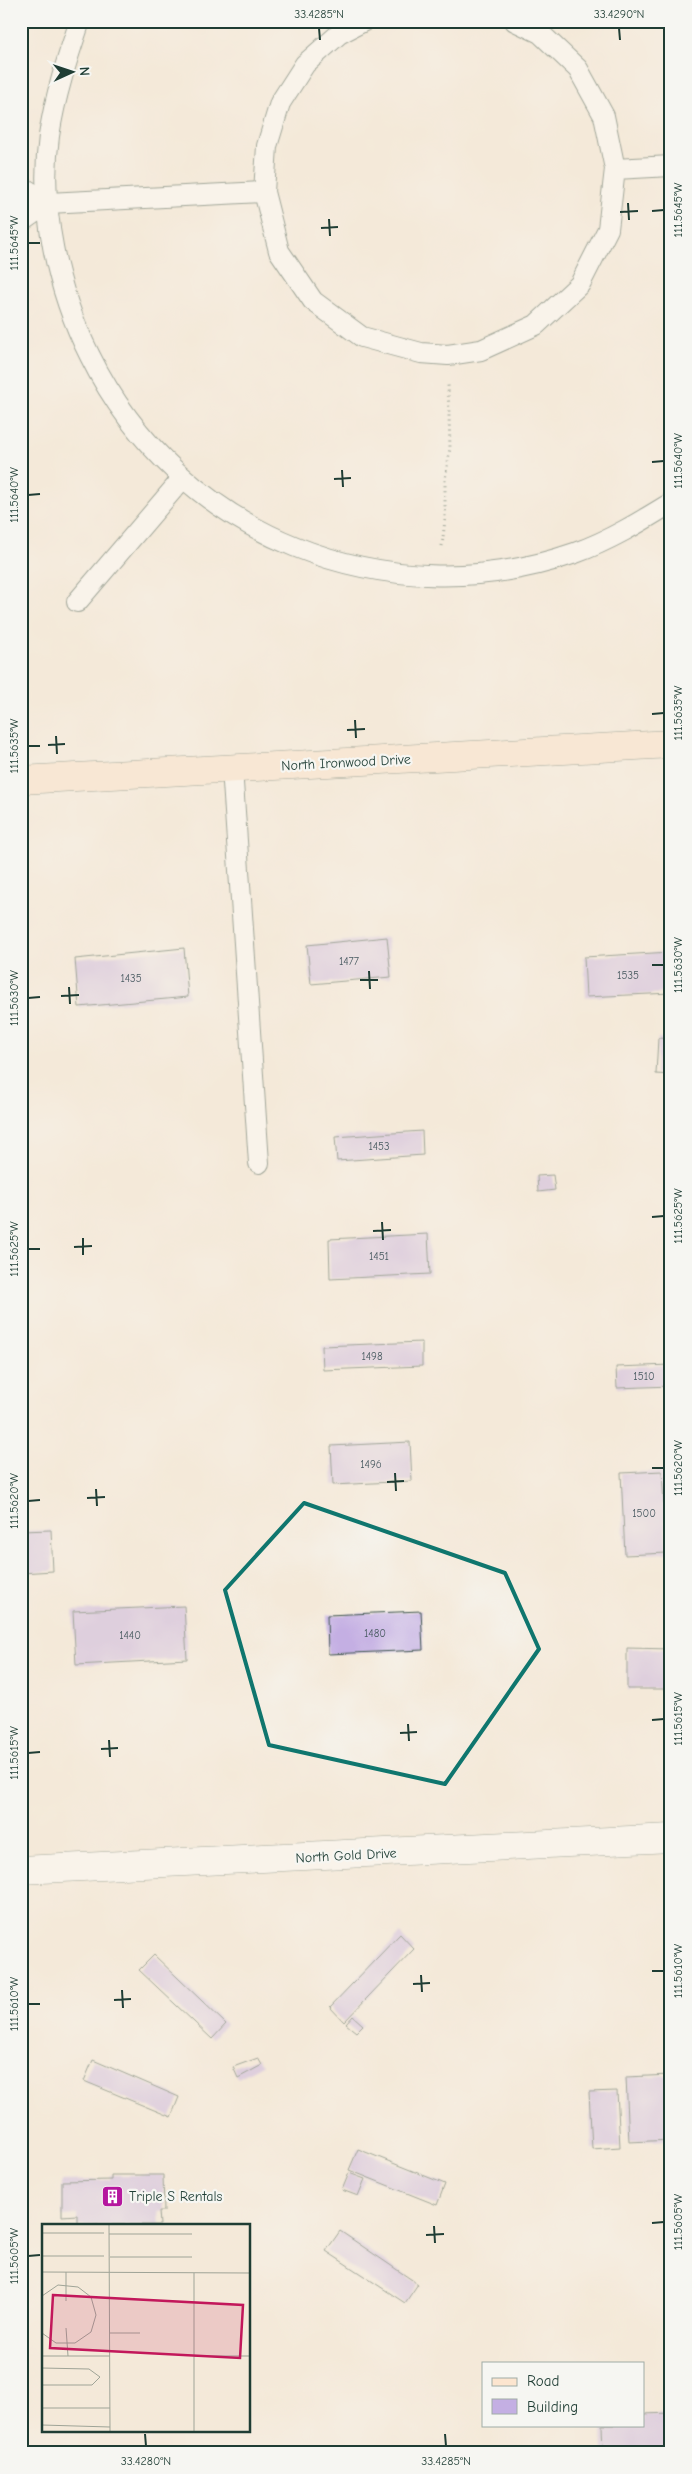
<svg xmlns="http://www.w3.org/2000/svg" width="692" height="2474" font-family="'Comic Neue',sans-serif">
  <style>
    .building { fill: #c4afe3 }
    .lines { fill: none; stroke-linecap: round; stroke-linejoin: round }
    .lane-casing { stroke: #3f574d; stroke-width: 22 }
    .street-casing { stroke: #3f574d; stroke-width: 29 }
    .secondary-casing { stroke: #3f574d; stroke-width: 29 }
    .path { stroke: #3f574d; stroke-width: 3; stroke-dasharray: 1 4; stroke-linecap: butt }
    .lane { stroke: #fff; stroke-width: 20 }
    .street { stroke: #fff; stroke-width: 28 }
    .secondary { stroke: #fce5cf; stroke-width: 28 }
    .marked { fill: none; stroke: #0f766e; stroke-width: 4; stroke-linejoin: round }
    .ticks { fill: none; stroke: #1f3d34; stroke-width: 2 }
    .labels { text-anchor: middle; stroke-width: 4.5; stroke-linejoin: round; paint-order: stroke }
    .number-label { font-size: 11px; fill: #485a60 }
    .street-label { font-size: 14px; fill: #1f3d34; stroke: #f6f6f2 }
    .poi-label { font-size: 14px; fill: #1f3d34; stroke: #f6f6f2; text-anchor: start }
    .inset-road { fill: none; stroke: #9fa497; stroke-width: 1 }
    .view { fill: #c2185b; fill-opacity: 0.15; stroke: #c2185b; stroke-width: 2.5 }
    .inset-edge { fill: none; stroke: #1f3d34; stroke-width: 2.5 }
    .neatline { fill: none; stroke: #1f3d34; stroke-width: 2 }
    .ticks-label { font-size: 12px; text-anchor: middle; fill: #1f3d34 }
  </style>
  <rect width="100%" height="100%" fill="#f6f6f2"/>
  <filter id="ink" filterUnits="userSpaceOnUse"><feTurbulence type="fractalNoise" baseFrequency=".02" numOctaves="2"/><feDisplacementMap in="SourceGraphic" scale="10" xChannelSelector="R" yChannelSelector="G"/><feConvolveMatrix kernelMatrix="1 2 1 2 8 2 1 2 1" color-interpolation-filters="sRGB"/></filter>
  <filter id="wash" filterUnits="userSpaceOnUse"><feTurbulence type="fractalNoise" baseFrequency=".0096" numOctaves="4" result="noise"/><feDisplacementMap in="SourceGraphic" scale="20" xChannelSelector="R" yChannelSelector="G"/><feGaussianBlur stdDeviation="1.12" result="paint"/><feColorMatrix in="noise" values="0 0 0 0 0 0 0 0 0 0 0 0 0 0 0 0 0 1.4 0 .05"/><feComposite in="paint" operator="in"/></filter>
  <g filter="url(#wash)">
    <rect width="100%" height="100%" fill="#f4e9d9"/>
    <g id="blocks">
      <g class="building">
        <polygon points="387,937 391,977 311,984 307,945"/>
        <polygon points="184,948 188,997 79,1007 75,959"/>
        <polygon points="671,952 671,993 586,997 584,957"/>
        <polygon points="658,1038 671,1039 671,1075 656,1074"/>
        <polygon points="422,1131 423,1155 337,1161 335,1137"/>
        <polygon points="553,1175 555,1190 538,1192 537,1176"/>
        <polygon points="428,1234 430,1274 330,1279 329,1239"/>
        <polygon points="422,1342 422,1366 323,1370 322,1346"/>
        <polygon points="671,1365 671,1386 617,1388 616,1367"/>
        <polygon points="410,1442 412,1481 333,1485 331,1446"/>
        <polygon points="662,1471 667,1553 625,1555 621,1473"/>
        <polygon points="51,1530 53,1571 21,1573 21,1531"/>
        <polygon points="184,1606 187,1659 76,1665 73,1611"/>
        <polygon points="421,1611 423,1650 328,1654 327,1615"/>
        <polygon points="627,1648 671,1649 671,1689 627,1689"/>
        <polygon points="400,1934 414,1949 344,2022 330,2007"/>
        <polygon points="154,1955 226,2024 212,2039 139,1970"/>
        <polygon points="353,2016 363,2025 356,2032 346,2024"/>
        <polygon points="258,2058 262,2065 238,2078 233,2067"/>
        <polygon points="93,2060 179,2097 171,2117 84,2081"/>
        <polygon points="671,2075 671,2140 629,2142 626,2077"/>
        <polygon points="617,2091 620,2147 592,2149 589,2092"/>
        <polygon points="358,2149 445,2184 437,2205 349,2170"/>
        <polygon points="349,2173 365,2179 358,2196 342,2190"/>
        <polygon points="111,2175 163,2175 164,2211 159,2211 160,2225 77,2225 77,2215 62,2216 62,2181 111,2180"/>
        <polygon points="340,2231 418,2284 405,2303 326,2251"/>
        <polygon points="671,2413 671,2453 603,2453 602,2425 643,2425 643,2414"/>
      </g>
    </g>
  </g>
  <g filter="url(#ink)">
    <use href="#blocks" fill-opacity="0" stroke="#3f574d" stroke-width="1"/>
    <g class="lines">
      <defs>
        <g id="lane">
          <path d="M 80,21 C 67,59 55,96 49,136 C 39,208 57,291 90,356 C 178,535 386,619 575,553 C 609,541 640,522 671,503"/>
          <polyline points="364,21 339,34 305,64 280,103 267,146 264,192 279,251 313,301 362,337 421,353 448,355 481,350 536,325 580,284 608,229 615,169 604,116 578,69 540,33 515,21"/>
          <polyline points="615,169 671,166"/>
          <polyline points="21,186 48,203"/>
          <polyline points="21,222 48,203 264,192"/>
          <polyline points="77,602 182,479"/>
          <polyline points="232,768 259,1163"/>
        </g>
        <polyline id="street" points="21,1870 671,1838"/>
        <polyline id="secondary" points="21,780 671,744"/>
      </defs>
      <use href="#lane" class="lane-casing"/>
      <use href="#street" class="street-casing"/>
      <use href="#secondary" class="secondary-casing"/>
      <polyline class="path" points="442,546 445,520 445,480 450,448 448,383"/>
      <use href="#lane" class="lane"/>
      <use href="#street" class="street"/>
      <use href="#secondary" class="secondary"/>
    </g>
  </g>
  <path d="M0 0H692V2474H0ZM 304,1503 L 505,1573 L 539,1649 L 445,1784 L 269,1745 L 225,1590 Z" fill="#f4e9d9" fill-opacity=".55" fill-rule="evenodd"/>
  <path class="marked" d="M 304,1503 L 505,1573 L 539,1649 L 445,1784 L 269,1745 L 225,1590 Z"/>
  <path class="ticks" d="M 319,28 L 320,40M 619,28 L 620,40M 628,203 L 629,220M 652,211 L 664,210M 620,212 L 638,211M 329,219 L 330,236M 321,228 L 338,227M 28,243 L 40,243M 652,462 L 664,461M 342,470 L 343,487M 334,479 L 351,478M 28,495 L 40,494M 652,714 L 664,713M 355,720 L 356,738M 347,730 L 365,729M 56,736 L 57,754M 48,745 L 65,744M 28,746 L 40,746M 652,965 L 664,965M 369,971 L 370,989M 360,980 L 378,980M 69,987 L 70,1004M 61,996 L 79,995M 28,998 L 40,997M 652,1217 L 664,1216M 382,1222 L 383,1240M 373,1231 L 391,1230M 83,1238 L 83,1255M 74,1247 L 92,1246M 28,1249 L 40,1249M 652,1468 L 664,1468M 395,1473 L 396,1491M 387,1482 L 404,1481M 96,1489 L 97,1506M 87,1498 L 105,1497M 28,1501 L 40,1500M 652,1720 L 664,1719M 408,1724 L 409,1741M 400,1733 L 417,1732M 109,1740 L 110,1757M 101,1749 L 118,1748M 28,1753 L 40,1752M 652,1971 L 664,1971M 421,1975 L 422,1992M 413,1984 L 430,1983M 122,1990 L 123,2008M 114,2000 L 131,1999M 28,2004 L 40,2004M 652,2223 L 664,2222M 434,2226 L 435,2243M 426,2235 L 444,2234M 28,2256 L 40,2255M 145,2434 L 146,2446M 445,2434 L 446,2446"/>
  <defs>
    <symbol id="building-square" viewBox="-11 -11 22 22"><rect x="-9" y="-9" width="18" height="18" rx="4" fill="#b5179e" stroke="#f6f6f2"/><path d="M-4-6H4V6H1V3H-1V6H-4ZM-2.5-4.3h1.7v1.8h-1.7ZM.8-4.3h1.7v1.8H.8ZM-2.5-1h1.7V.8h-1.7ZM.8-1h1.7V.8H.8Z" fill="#fff"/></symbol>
  </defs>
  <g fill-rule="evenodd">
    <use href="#building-square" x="100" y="2184" width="25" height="25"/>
  </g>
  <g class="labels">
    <g class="number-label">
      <text x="349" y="965">1477</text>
      <text x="628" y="979">1535</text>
      <text x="131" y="982">1435</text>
      <text x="379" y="1150">1453</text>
      <text x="379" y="1260">1451</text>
      <text x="372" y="1360">1498</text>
      <text x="644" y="1380">1510</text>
      <text x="371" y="1468">1496</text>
      <text x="644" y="1517">1500</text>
      <text x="375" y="1637">1480</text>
      <text x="130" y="1639">1440</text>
    </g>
    <g class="street-label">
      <text transform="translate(346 762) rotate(-3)" y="5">North Ironwood Drive</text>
      <text transform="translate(346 1855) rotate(-3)" y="5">North Gold Drive</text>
    </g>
    <g class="poi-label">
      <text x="129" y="2201">Triple S Rentals</text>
    </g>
  </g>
  <g transform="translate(42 2224)">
    <rect width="208" height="208" fill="#f4e9d9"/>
    <path class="inset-road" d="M 67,0 L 68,207M 0,9 L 62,9M 67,10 L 150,10M 0,32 L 62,32M 68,33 L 150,33M 0,48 L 208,49M 152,49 L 152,207M 0,72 L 16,61 L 36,63 L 49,73 L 54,91 L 49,108 L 33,119 L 14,119 L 0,109M 24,77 L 24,48M 24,104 L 26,132M 68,109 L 98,109M 0,132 L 68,132M 152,132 L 208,132M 0,144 L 47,145 L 58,153M 0,161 L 50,161 L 58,153M 0,184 L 68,184M 0,201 L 68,203"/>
    <path class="view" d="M 11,71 L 201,81 L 198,134 L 8,124 Z"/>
    <rect width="208" height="208" class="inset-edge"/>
  </g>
  <rect width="692" height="2474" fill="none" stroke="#f6f6f2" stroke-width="55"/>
  <rect x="482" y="2362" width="162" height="65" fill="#f6f6f2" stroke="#a0aca6"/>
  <rect x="492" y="2378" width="25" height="8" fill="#fce5cf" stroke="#a0aca6"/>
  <text x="527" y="2386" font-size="15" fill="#1f3d34">Road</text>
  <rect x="492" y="2399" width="25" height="15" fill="#c4afe3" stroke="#a0aca6"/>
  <text x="527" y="2412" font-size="15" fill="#1f3d34">Building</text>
  <g transform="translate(72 72) rotate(87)" stroke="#f6f6f2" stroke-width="4" paint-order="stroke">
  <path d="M0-4L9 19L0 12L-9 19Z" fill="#1f3d34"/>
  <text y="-8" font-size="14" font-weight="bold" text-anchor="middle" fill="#1f3d34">N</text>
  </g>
  <rect x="28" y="28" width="636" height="2418" class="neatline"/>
  <g class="ticks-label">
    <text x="319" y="18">33.4285°N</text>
    <text x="619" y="18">33.4290°N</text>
    <text transform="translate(678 210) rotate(-90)" y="4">111.5645°W</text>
    <text transform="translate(14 243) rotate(-90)" y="4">111.5645°W</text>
    <text transform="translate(678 461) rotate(-90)" y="4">111.5640°W</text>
    <text transform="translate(14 495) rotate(-90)" y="4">111.5640°W</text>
    <text transform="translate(678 713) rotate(-90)" y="4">111.5635°W</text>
    <text transform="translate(14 746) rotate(-90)" y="4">111.5635°W</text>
    <text transform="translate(678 965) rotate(-90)" y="4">111.5630°W</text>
    <text transform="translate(14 998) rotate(-90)" y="4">111.5630°W</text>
    <text transform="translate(678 1216) rotate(-90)" y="4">111.5625°W</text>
    <text transform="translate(14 1249) rotate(-90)" y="4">111.5625°W</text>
    <text transform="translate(678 1468) rotate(-90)" y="4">111.5620°W</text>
    <text transform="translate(14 1501) rotate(-90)" y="4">111.5620°W</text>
    <text transform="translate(678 1719) rotate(-90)" y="4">111.5615°W</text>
    <text transform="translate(14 1753) rotate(-90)" y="4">111.5615°W</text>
    <text transform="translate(678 1971) rotate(-90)" y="4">111.5610°W</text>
    <text transform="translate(14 2004) rotate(-90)" y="4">111.5610°W</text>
    <text transform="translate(678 2222) rotate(-90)" y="4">111.5605°W</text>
    <text transform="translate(14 2256) rotate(-90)" y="4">111.5605°W</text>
    <text x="146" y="2465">33.4280°N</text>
    <text x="446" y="2465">33.4285°N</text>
  </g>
</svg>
